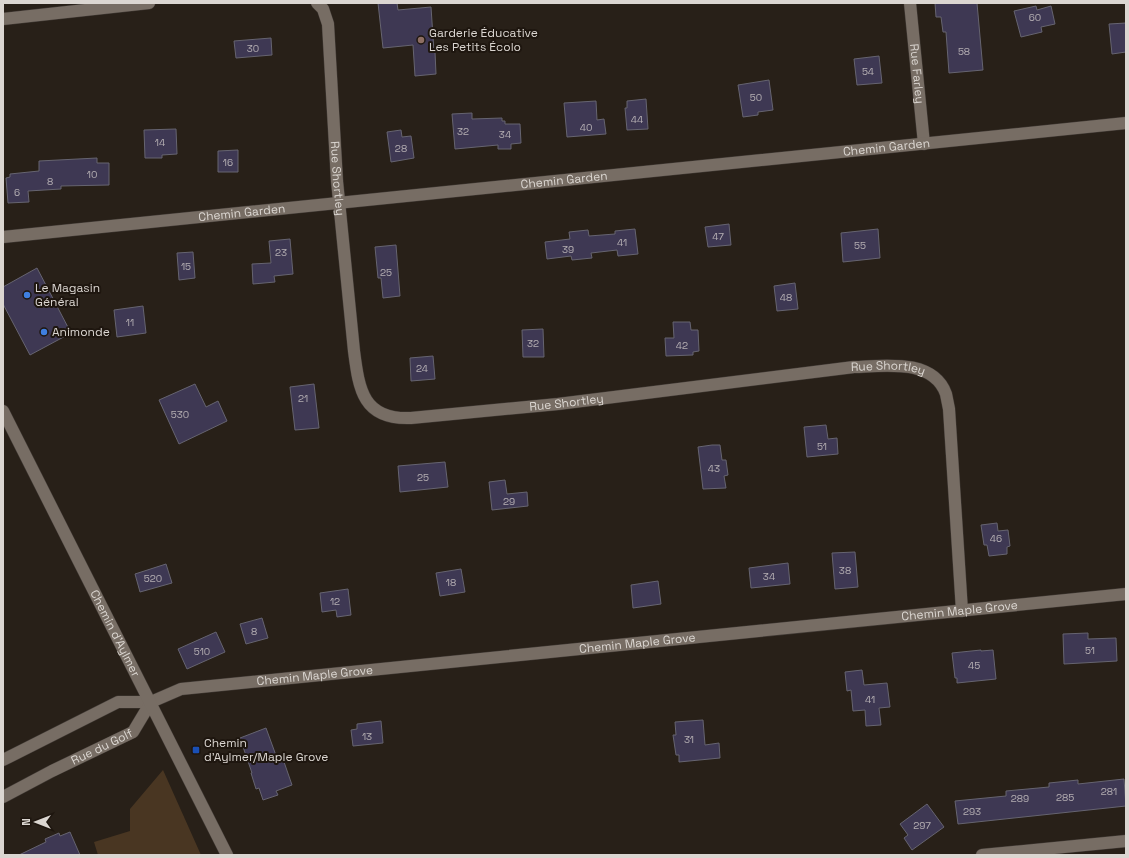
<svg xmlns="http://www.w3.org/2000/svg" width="1129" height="858" viewBox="0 0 1129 858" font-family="'Space Grotesk',sans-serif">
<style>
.green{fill:#493622}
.building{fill:#3e3853;stroke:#666470}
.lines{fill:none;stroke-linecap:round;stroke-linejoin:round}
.street-casing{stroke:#413a35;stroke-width:13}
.secondary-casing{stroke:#413a35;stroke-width:13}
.street{stroke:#776d64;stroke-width:12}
.secondary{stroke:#776d64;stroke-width:12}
.education-dot{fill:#8d6e63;stroke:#1e160f;stroke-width:1.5}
.shop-dot{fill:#3f7fe0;stroke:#1e160f;stroke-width:1.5}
.transit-dot{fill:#1a4fb4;stroke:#1e160f;stroke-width:1.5}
.labels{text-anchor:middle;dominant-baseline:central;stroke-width:4;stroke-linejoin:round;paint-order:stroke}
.number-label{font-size:10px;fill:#b4aeb2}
.poi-label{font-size:12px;fill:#dbd6d1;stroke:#1e160f;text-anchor:start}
.street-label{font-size:12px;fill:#dbd6d1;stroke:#1e160f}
</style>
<rect width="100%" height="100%" fill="#282018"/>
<!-- green -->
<path class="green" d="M163,770L201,855H98L94,842L130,831V809Z"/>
<!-- building -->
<path class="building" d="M378,3H397L398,10L431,7L434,52H435L436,74L415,76L413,45L383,48Z
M935,3H977L983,70L949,73L946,32H943L941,17H936Z
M1036,6L1037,10L1051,6L1055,24L1041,27L1042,32L1021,37L1014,11Z
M1126,23V52L1112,54L1109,24Z
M271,38L272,55L236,58L234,41Z
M879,56L882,83L857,85L854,59Z
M769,80L773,110L758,112V115L743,117L738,85Z
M646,99L648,129L627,130L625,108H627V101Z
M596,101L597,120L604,119L606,134L567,137L564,103Z
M472,113V119L502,118V121H505V124H520L521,143L511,144V149H498V145L455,149L452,114Z
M176,129L177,154L162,155V158H145L144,130Z
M401,130L402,137L411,136L414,158L391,162L387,132Z
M238,150V172H218V151Z
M97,158V163H109V185L61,186V189L28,191L29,202L8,203L6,178L10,177V174L39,171V161Z
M729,224L731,245L708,247L705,227Z
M635,229L638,254L618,256L617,250L591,253L592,258L572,260L571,256L547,259L545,242L570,239L569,232L588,230L589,236L615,234V231Z
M878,229L880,258L843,262L841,233Z
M290,239L293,274L274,276L275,282L253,284L252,264L271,263L269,241Z
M396,245L400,296L383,298L381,278H378L375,247Z
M193,252L195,278L179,280L177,253Z
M37,268L71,333L30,355L3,304V287Z
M795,283L798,309L777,311L774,286Z
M143,306L146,333L117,337L114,310Z
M673,322H690L691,330H698L699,351L693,352V355L666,356L665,338H674Z
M543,329L544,357H523L522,330Z
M433,356L435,379L411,381L410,358Z
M195,384L206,407L218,401L227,421L179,444L159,400Z
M314,384L319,428L295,430L290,387Z
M826,425L828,439L837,438L838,454L807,457L804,427Z
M712,445H720L722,460H726L728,475L724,476L726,488L703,489L698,447Z
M445,462L448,487L400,492L398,466Z
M505,480L507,494L527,492L528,506L492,510L489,482Z
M997,523L998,531L1008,530L1010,546L1007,547V554L989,556L987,545H984L981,525Z
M855,552L858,587L835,589L832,553Z
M788,563L790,584L751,588L749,568Z
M166,564L172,583L140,592L135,574Z
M461,569L465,592L440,596L436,573Z
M658,581L661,604L633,608L631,585Z
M348,589L351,615L337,617L336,610L322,612L320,593Z
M262,618L268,638L246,644L240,624Z
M216,632L225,652L187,669L178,649Z
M1088,633V639L1116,638L1117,661L1064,664L1063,634Z
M981,650V651L993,650L996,679L957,683V678H955L952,653Z
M862,670L864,685L887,683L890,707L879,708L881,725L866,726L865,710L853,711L851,690L847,691L845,672Z
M703,720L705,745L719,743L720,758L679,762V755H676L673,735H676L675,722Z
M381,721L383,743L353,746L351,730L357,729V724Z
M266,728L278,761L283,759L292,785L276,791L278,795L263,800L259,788L256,789L251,773H252L240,738Z
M1124,779L1126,806L958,824L955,801L1006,796V791L1049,787V783L1078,780V784Z
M927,804L944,827L912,850L904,838L908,835L900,824Z
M70,832L80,855H19L46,842L45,839L59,833L60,836Z"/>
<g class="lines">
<defs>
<g id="street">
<path id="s1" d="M317,3L323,9L328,24L337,181L354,351C359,390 363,420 411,418L558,404L854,367C884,366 933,358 946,394C947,399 948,404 949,409L962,611"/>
<path id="s2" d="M910,3L924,144"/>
<path d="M3,19L149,3"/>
<path id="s3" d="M3,237L1126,123"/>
<path id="s4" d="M3,760L118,702H151L181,689L1126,594"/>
<path id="s5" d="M3,797L52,771L133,732L151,702"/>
<path d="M982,855L1126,841"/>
</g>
<g id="secondary">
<path id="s6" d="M3,411L227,855"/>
</g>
</defs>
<!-- street casing -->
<use href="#street" class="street-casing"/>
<!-- secondary casing -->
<use href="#secondary" class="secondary-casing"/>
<!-- street -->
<use href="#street" class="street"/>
<!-- secondary -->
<use href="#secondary" class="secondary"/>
</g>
<!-- markers -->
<circle class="education-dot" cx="421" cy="40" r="4"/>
<g class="shop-dot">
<circle cx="27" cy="295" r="4"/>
<circle cx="44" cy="332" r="4"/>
</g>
<rect class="transit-dot" x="192" y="746" width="8" height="8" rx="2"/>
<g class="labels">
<!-- number labels -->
<g class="number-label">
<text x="1035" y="17">60</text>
<text x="253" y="48">30</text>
<text x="964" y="51">58</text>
<text x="868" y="71">54</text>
<text x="756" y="97">50</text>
<text x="637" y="119">44</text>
<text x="586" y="127">40</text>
<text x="463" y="131">32</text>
<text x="505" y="134">34</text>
<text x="160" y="142">14</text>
<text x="401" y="148">28</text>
<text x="228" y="162">16</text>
<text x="92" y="174">10</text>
<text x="50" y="181">8</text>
<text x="17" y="192">6</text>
<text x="718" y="236">47</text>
<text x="622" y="242">41</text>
<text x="860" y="245">55</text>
<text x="568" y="249">39</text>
<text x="281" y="252">23</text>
<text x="186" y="266">15</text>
<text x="386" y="272">25</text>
<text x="786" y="297">48</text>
<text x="130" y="322">11</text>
<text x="533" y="343">32</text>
<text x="682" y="345">42</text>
<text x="422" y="368">24</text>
<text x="303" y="398">21</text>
<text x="180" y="414">530</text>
<text x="822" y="446">51</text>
<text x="714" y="468">43</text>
<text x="423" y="477">25</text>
<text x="509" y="501">29</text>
<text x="996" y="538">46</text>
<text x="845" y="570">38</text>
<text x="769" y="576">34</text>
<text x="153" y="578">520</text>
<text x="451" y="582">18</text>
<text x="335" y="601">12</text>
<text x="254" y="631">8</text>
<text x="1090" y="650">51</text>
<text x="202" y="651">510</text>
<text x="974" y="665">45</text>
<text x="870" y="699">41</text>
<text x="367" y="736">13</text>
<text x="689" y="739">31</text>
<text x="1109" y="791">281</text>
<text x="1065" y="797">285</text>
<text x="1020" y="798">289</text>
<text x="972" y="811">293</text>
<text x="922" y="825">297</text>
</g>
<!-- poi labels -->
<g class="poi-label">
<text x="429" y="33">Garderie Éducative<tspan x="429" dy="14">Les Petits Écolo</tspan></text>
<text x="35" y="288">Le Magasin<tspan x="35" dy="14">Général</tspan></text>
<text x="52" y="332">Animonde</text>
<text x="204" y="743">Chemin<tspan x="204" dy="14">d'Aylmer/Maple Grove</tspan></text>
</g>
<!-- street labels -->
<g class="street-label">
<text stroke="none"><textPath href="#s2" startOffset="71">Rue Farley</textPath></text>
<text stroke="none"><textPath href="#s3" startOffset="888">Chemin Garden</textPath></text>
<text stroke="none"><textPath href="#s1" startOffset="179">Rue Shortley</textPath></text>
<text stroke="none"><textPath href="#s3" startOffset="564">Chemin Garden</textPath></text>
<text stroke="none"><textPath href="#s3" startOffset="240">Chemin Garden</textPath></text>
<text stroke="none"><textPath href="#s1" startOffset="934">Rue Shortley</textPath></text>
<text stroke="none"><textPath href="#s1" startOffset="610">Rue Shortley</textPath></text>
<text stroke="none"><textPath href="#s4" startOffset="977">Chemin Maple Grove</textPath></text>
<text stroke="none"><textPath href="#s6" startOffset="249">Chemin d'Aylmer</textPath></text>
<text stroke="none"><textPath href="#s4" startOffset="653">Chemin Maple Grove</textPath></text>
<text stroke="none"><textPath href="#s4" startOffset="329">Chemin Maple Grove</textPath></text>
<text stroke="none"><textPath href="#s5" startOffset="111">Rue du Golf</textPath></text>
</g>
</g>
<!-- border -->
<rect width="1129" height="858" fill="none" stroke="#dbd6d1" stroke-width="8"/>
<!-- north arrow -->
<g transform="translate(36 822) rotate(270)" stroke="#1e160f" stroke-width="3" paint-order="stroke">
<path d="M0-3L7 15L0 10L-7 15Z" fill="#dbd6d1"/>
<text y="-6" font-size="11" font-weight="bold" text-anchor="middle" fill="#dbd6d1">N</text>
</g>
</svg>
